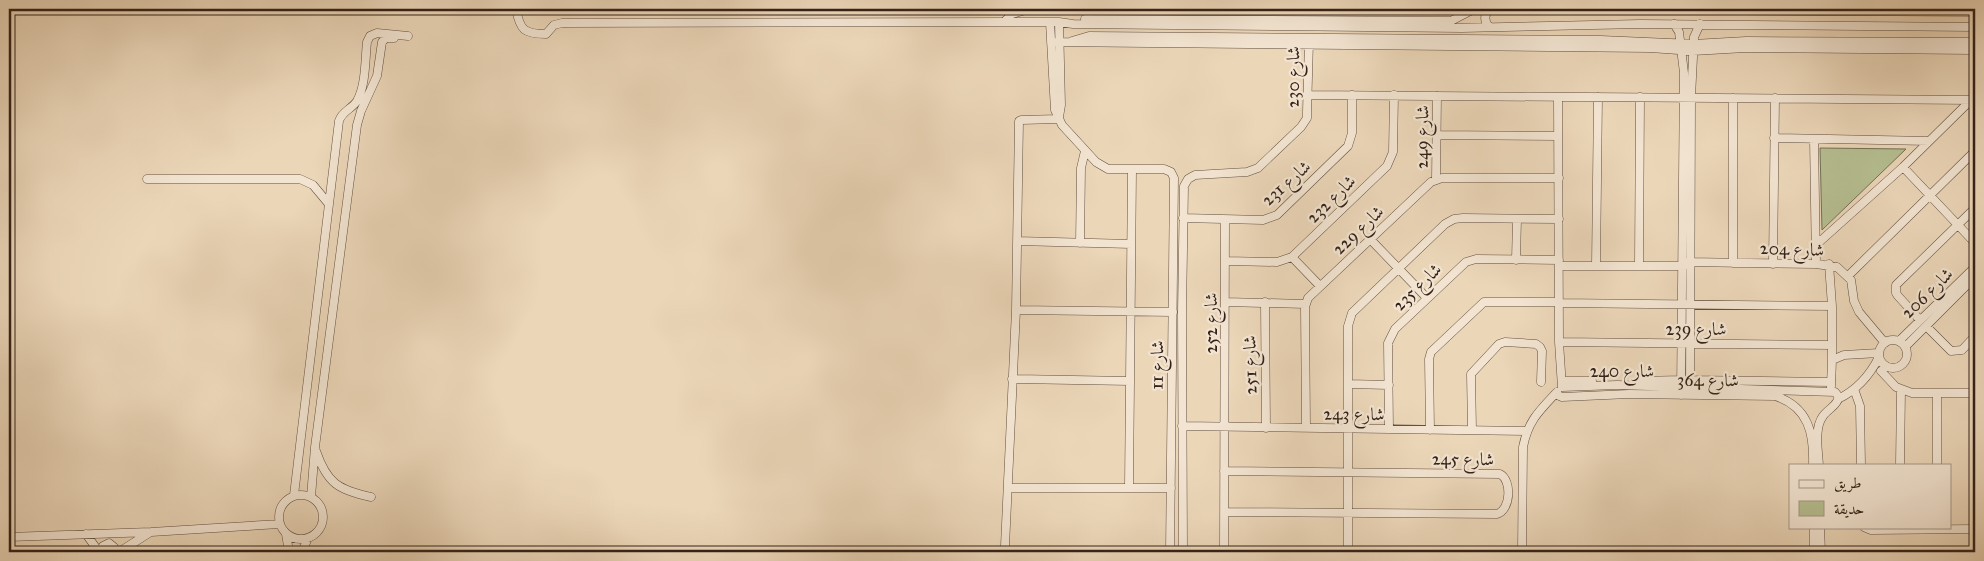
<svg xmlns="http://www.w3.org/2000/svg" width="1984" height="561" viewBox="0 0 1984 561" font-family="'IM FELL Great Primer',Amiri,serif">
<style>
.park{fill:#b5be90;stroke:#747054}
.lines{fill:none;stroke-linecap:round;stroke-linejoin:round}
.street-casing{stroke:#624f40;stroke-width:9}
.street{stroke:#f2e4d1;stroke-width:8}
.labels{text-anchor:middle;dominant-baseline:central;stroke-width:4.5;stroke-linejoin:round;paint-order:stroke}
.street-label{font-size:18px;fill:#342218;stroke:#f2e4d1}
</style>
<rect width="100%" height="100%" fill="#ebd6b8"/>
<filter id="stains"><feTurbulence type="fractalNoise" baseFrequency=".004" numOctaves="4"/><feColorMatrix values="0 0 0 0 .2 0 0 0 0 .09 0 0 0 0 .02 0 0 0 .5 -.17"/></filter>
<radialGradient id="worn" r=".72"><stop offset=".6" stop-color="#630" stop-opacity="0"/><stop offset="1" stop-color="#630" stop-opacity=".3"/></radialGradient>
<!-- park -->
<path class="park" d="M1820,148L1906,149L1822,230Z"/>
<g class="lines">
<defs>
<path id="street" d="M516,9C520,30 524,34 546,34L554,25L562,23L1059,22L1073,24L1462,28L1640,24L1975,27
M1533,9L1975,12
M1085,19L1451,21L1474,9
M1004,22L1012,14L1029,9
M1050,22L1055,110L1062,125L1096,162L1108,169H1164L1171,172L1174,178L1170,552
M1674,24L1679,32L1684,73L1681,395
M1489,27C1484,21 1484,15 1489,9
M1072,41L1089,36L1601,40L1693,44L1746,41L1975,42
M1051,42L1650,48L1693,51L1745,48L1975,50
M1308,95L1975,100
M1558,97L1559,342L1562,387
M1059,117L1061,105L1059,22
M1438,135L1558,136
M1774,138L1929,141
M1814,139L1816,264
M1903,167L1975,243
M147,179H300L313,185L328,203
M1436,180L1437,96
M1183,218L1263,220L1277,215L1348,146L1352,133V95
M1370,239L1427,298
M1017,241L1131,244
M1080,243L1081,168L1085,151
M1816,245L1903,167L1971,100
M1292,257L1320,286
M1516,260L1517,219
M1226,261L1277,262L1292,257L1387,166L1393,152L1394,95
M1688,262L1816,264L1837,267L1851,280L1854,301L1859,312L1885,343
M1733,263V98
M1773,264L1775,98
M1829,264L1832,306V360L1844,355L1879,353
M1559,266H1683
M1596,266L1598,97
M1639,266L1640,97
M1848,276L1975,151
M1226,302L1305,304
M1265,302L1266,428
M1559,303L1832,306
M1016,310L1173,312
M1920,320L1898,296L1896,293V285L1975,208
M1926,326L1951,351L1962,350L1975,336
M1879 354a14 14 0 1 1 28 0a14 14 0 1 1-28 0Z
M1899,341L1975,267
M1559,342L1832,345
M1905,347L1975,277
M1881,371L1896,387L1912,393H1975
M1012,379L1130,381
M1690,380L1831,382
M1562,381H1592
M1641,381L1681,380
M1348,384L1389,385
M1831,386L1832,360
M1562,387L1617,385L1835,392L1839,397C1837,406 1828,409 1823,416C1814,428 1818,450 1819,465
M1854,389L1860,406L1861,465
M1555,394L1562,397L1629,394L1775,396C1809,407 1814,434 1813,465
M1690,395L1691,97L1694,37L1700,24
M1838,399C1857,390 1870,375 1879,357
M1182,426L1526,431
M1306,428L1305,307L1308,298L1431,182L1442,178H1559
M1389,429L1388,343L1395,329L1466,262L1476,259L1559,260
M1430,430L1429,359L1431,352L1484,302H1559
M1472,430L1471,374L1499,344L1505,342L1536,344L1540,347L1542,351L1541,382
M316,451C327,483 338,490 371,497
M1900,465L1901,390
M1937,465V394
M1224,471L1500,474C1512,480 1511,510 1497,514L1225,512
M1008,488H1171
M1129,488L1132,170
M279 517a22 22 0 1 1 44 0a22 22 0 1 1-44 0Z
M294,495L339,121C342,111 352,109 357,101C366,85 365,60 367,42L370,36L377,33L408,36
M311,497L315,447L357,125L361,111L377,76L382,42L386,38H394
M1814,527V552
M1820,527L1821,552
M1864,527L1871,530L1975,529
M86,534L99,552
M286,534L289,552
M9,537L151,532L280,524
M100,552L103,546L109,543L114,547L115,552
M119,552L149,533
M302,552L308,538
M1007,552L1005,546L1016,310L1019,121L1021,120L1058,119
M1183,552L1182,313L1184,186L1188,179L1195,175L1247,172L1258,168L1301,127L1307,118V112L1309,41
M1224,552L1225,220
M1348,552V326L1352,313L1445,224L1454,219L1463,218L1559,219
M1522,552L1523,447C1528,421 1539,411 1557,392"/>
</defs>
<!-- street casing -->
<use href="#street" class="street-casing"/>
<!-- street -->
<use href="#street" class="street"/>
</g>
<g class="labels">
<!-- street labels -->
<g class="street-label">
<text transform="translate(1293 77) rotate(-89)">شارع 230</text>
<text transform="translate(1422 137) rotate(-89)">شارع 249</text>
<text transform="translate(1286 183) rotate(-41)">شارع 231</text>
<text transform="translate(1331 199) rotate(-44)">شارع 232</text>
<text transform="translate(1358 230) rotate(-43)">شارع 229</text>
<text transform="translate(1792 249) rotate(2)">شارع 204</text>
<text transform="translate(1417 287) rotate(-44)">شارع 235</text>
<text transform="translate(1927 293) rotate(-44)">شارع 206</text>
<text transform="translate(1211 323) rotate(-90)">شارع 252</text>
<text x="1696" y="329">شارع 239</text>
<text transform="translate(1157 365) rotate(-89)">شارع 11</text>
<text transform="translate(1250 365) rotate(-91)">شارع 251</text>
<text x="1622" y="371">شارع 240</text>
<text transform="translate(1708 380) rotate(1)">شارع 364</text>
<text transform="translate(1354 414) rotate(1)">شارع 243</text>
<text transform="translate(1463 459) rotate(1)">شارع 245</text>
</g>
</g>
<!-- margin -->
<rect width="1984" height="561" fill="none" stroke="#ebd6b8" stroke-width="30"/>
<rect x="10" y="10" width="1964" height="541" fill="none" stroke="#342218" stroke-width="2.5"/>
<rect x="15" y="15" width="1954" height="531" fill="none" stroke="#342218"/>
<!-- legend -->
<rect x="1789" y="464" width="162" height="65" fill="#f2e4d1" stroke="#a69687"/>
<rect x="1799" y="480" width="25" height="8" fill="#f2e4d1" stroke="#a69687"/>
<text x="1834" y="488" font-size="15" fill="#342218">طريق</text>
<rect x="1799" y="501" width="25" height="15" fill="#b5be90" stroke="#a69687"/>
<text x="1834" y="514" font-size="15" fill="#342218">حديقة</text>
<rect width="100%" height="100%" filter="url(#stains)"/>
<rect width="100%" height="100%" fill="url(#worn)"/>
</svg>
